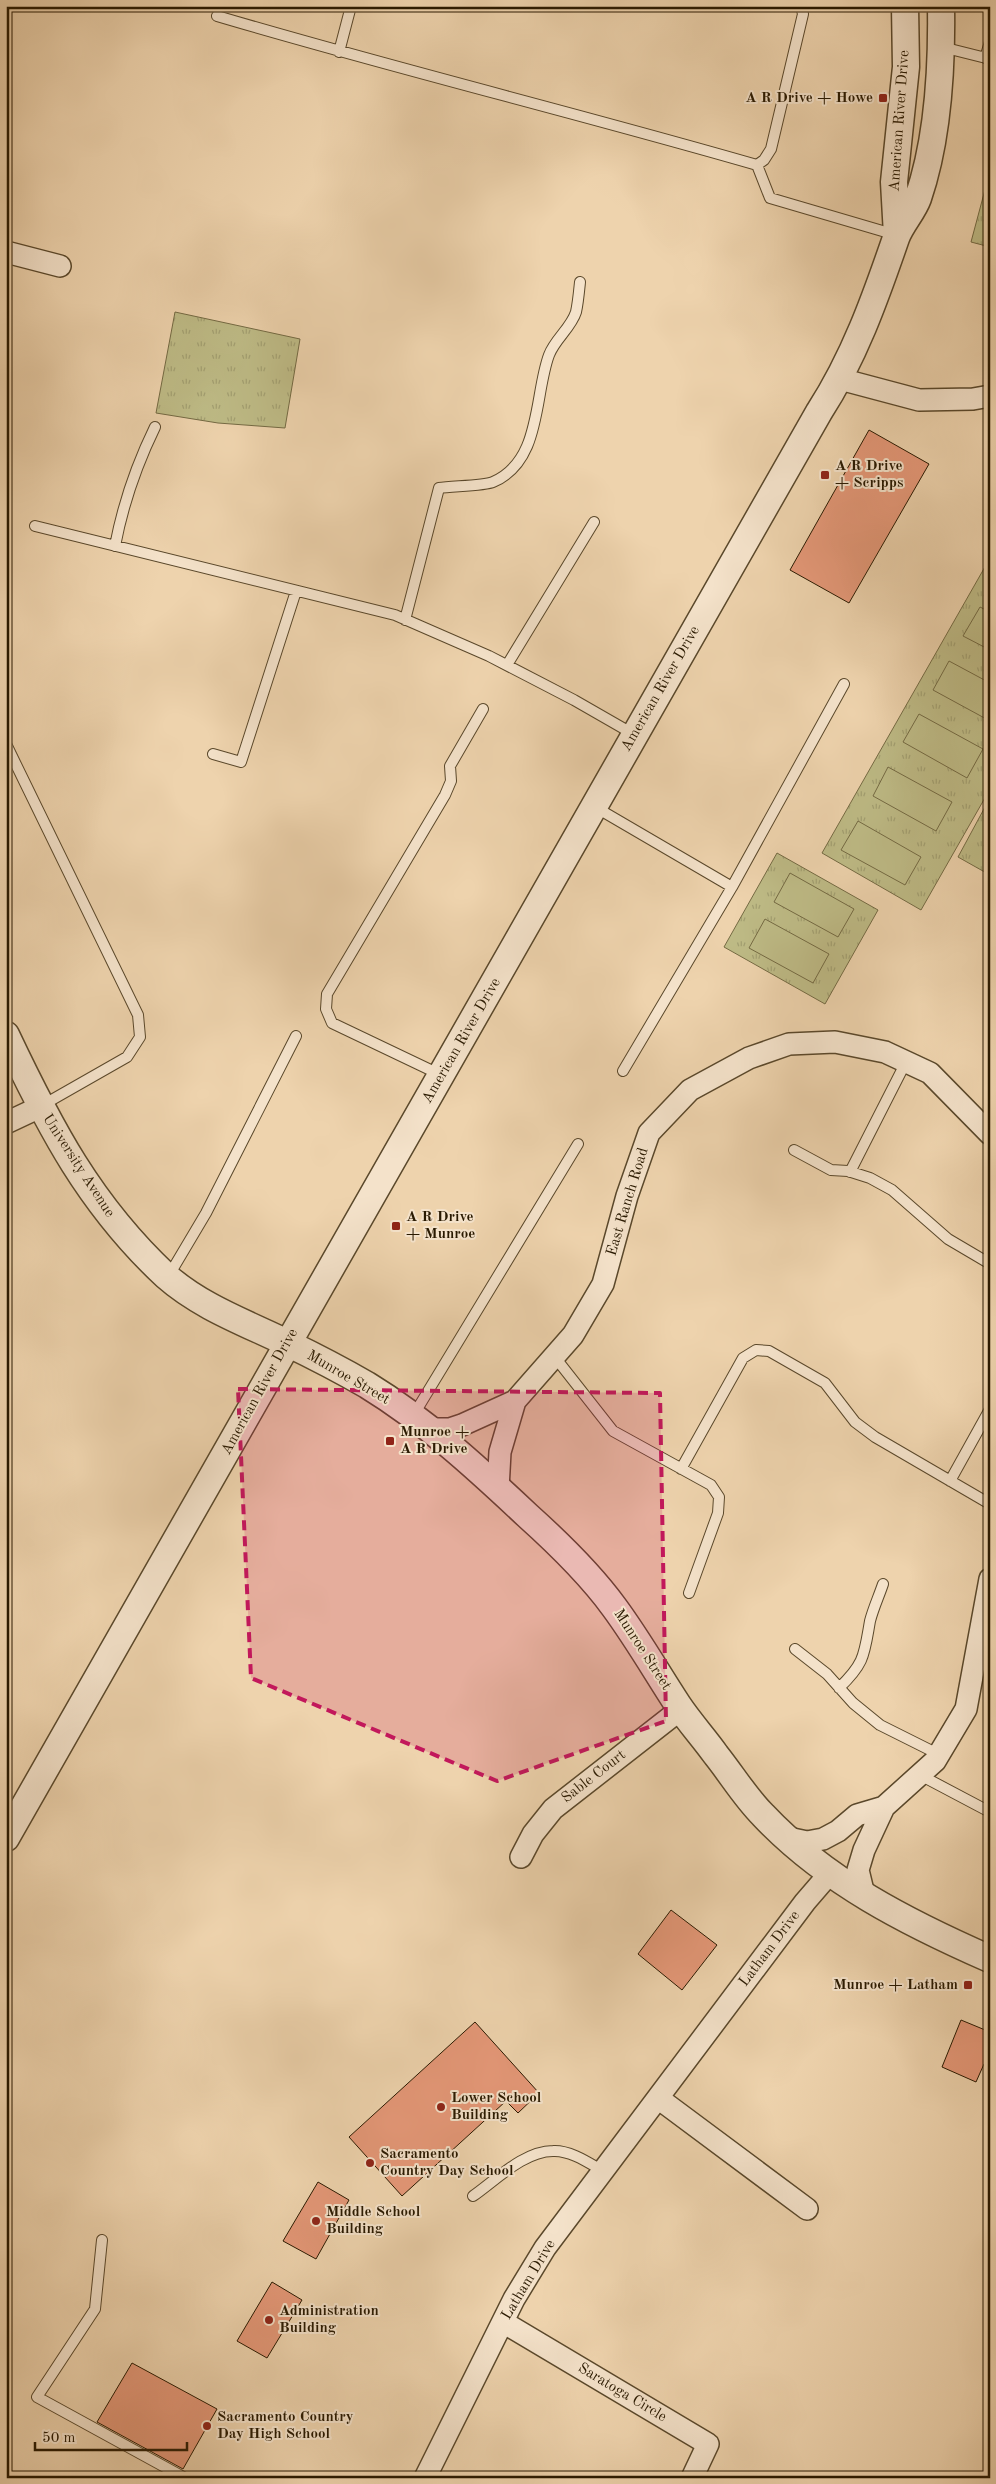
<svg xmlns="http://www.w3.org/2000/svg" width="996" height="2484" viewBox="0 0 996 2484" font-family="'Old Standard TT',serif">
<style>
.grass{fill:url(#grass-tufts);stroke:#746a43}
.pitch{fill:#bebb86;stroke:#746a43}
.building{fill:#e59878;stroke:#291900}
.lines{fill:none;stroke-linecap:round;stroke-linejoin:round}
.service-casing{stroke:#5a482b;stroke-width:12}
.minor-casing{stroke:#5a482b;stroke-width:24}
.tertiary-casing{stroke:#5a482b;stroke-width:29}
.service{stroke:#f4e2ca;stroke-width:10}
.minor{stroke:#f4e2ca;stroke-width:21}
.tertiary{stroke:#f4e2ca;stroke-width:26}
.marked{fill:#c2185b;fill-opacity:0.2;stroke:#c2185b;stroke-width:4;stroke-dasharray:10 6;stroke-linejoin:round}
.poi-dot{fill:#8f2418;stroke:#f4e2ca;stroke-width:2}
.labels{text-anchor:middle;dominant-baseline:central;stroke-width:4;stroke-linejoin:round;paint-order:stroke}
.poi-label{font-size:15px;font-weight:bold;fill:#291900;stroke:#f4e2ca;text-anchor:start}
.street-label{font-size:15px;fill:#291900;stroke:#f4e2ca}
</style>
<defs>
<pattern id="grass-tufts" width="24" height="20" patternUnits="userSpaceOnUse" patternTransform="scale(1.25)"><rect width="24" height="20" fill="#bebb86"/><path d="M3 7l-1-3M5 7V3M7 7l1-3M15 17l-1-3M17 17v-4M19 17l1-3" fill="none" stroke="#a3a072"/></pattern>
</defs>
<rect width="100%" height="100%" fill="#eed3ad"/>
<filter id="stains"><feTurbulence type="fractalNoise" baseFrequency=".004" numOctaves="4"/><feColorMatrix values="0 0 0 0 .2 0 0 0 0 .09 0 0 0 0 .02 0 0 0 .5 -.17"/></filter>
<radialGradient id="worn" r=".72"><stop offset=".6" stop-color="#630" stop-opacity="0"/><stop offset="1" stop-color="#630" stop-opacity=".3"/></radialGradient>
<!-- grass -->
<path class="grass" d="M990,171V247L971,242Z
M175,312L300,339L285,428L218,423L156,413Z
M990,558V789L921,910L822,853Z
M985,807L990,809V875L958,857Z
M777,853L878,910L825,1004L724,947Z"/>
<!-- pitch -->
<path class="pitch" d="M980,607L990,612V650L963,636Z
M949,661L990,683V721L933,690Z
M919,714L983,749L967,778L903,742Z
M888,767L952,802L936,831L873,796Z
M858,821L921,857L905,885L841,850Z
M790,873L854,909L838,937L774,902Z
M765,919L829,954L813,983L749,948Z"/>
<!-- building -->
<path class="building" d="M869,430L929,464L849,603L790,570Z
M671,1910L717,1945L682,1990L638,1954Z
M961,2020L990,2032V2067L984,2064L976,2082L942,2067Z
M475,2022L539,2093L518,2113L506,2101L402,2196L349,2137Z
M318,2182L349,2200L316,2259L283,2241Z
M272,2282L302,2300L267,2358L237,2341Z
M132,2363L217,2409L183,2469L97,2422Z"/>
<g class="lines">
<defs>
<path id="service" d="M217,16C396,69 577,113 757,165L764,160L771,149L803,14L801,6
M942,47L990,59
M339,52L351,6
M985,58L990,42
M757,165L770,198L896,235
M35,526L395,615L489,656L574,700L635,735
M115,546C123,504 136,466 155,427
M405,620L439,488C451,486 484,486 493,482C542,461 534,395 549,355C555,339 571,328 576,312C578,303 579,292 580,282
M507,665L594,522
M6,744L138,1015L140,1037L127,1057L41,1106
M213,754L241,762L296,591
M595,807L732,887L623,1071
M732,887L844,684
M441,1075L332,1023L326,1009L327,994L445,795L451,781L450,766L483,709
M794,1150L831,1170L848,1171L870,1178L892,1190L948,1239L987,1262
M850,1172L906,1062
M168,1277L206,1213L296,1036
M554,1356L613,1431L711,1485L719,1497L718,1513L689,1593
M413,1416L578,1144
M681,1469L743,1358L756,1350L769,1351L825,1383L855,1422L875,1437L990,1504
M950,1481L990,1409
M795,1649L827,1674L853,1703L880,1725L938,1754
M839,1688C865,1663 864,1655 870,1621C873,1609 879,1596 883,1584
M920,1775L990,1812
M473,2196C496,2180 524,2151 553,2151C570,2150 589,2163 603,2171
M102,2240L95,2309L37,2397L185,2478"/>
<path id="minor" d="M6,252L60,266
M840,379L919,400L973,399L990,396
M6,1123L40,1107
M428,1429H450L462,1425L515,1401
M498,1489L500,1452L515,1401L573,1335L603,1284L627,1196L649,1133L690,1090L749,1058L789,1044L835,1042L885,1052L930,1073L990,1134
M788,1838L807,1842L823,1839L838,1831L857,1815L884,1807
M521,1857L533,1834L553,1809L681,1709
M864,1895L858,1870L864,1850L884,1807L935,1761L966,1709L990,1579
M658,2098L807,2209
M503,2322L708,2444L692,2478
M425,2478L514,2299L545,2248L805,1902L830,1873"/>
<path id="tertiary" d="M897,235L894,182L906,67L905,6
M6,1035C50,1128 90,1205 166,1276C201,1307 246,1323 287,1343C314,1356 341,1370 367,1385C426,1421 478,1469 528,1516C558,1543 590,1574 614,1607C637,1638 657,1673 678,1705C690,1723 704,1738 716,1755C732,1775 745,1797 763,1815C825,1881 908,1923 990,1959
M6,1838L819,412C854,358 875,299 896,238C901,224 913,212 918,198C938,140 942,67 941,6"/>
</defs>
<!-- service casing -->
<use href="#service" class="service-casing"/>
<!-- minor casing -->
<use href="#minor" class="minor-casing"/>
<!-- tertiary casing -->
<use href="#tertiary" class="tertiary-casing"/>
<!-- service -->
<use href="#service" class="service"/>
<!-- minor -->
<use href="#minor" class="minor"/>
<!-- tertiary -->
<use href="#tertiary" class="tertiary"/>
</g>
<!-- marked area -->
<path class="marked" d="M238,1389L660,1393L666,1721L497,1781L251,1678Z"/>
<!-- markers -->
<g class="poi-dot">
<rect x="878" y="93" width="10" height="10" rx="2.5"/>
<rect x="820" y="470" width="10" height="10" rx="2.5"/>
<rect x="391" y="1221" width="10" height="10" rx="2.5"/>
<rect x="385" y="1436" width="10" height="10" rx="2.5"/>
<rect x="963" y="1980" width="10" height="10" rx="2.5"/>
<circle cx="441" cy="2107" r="5"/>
<circle cx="370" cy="2163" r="5"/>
<circle cx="316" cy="2221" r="5"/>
<circle cx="269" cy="2320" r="5"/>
<circle cx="207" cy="2426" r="5"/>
</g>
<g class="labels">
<!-- poi labels -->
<g class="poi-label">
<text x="873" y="98" text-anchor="end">A R Drive + Howe</text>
<text x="835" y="466">A R Drive<tspan x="835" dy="17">+ Scripps</tspan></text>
<text x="406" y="1217">A R Drive<tspan x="406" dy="17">+ Munroe</tspan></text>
<text x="400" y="1432">Munroe +<tspan x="400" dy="17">A R Drive</tspan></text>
<text x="958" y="1985" text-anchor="end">Munroe + Latham</text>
<text x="451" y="2098">Lower School<tspan x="451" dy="17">Building</tspan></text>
<text x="380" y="2154">Sacramento<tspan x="380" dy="17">Country Day School</tspan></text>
<text x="326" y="2212">Middle School<tspan x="326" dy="17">Building</tspan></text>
<text x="279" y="2311">Administration<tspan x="279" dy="17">Building</tspan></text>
<text x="217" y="2417">Sacramento Country<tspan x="217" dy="17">Day High School</tspan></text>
</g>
<!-- street labels -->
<g class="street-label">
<text transform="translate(900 121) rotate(-86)">American River Drive</text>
<text transform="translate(661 689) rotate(-60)">American River Drive</text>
<text transform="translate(462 1041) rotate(-60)">American River Drive</text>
<text transform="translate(78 1166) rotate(57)">University Avenue</text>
<text transform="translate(628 1202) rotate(-73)">East Ranch Road</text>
<text transform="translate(348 1378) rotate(30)">Munroe Street</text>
<text transform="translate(260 1392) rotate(-61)">American River Drive</text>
<text transform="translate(642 1650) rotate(57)">Munroe Street</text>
<text transform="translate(594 1777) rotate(-38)">Sable Court</text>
<text transform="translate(770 1949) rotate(-53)">Latham Drive</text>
<text transform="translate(529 2280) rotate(-59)">Latham Drive</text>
<text transform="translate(622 2393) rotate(31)">Saratoga Circle</text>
</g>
</g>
<!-- margin -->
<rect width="996" height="2484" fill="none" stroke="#eed3ad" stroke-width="25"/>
<rect x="8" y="8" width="981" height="2469" fill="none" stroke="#291900" stroke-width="2.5"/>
<rect x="12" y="12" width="971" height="2459" fill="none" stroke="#291900"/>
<!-- scale -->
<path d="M35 2442v8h152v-8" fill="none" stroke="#291900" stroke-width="2.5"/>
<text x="42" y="2442" font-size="15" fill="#291900" stroke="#f4e2ca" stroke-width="4" paint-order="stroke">50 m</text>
<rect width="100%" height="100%" filter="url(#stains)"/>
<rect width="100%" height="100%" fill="url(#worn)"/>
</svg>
